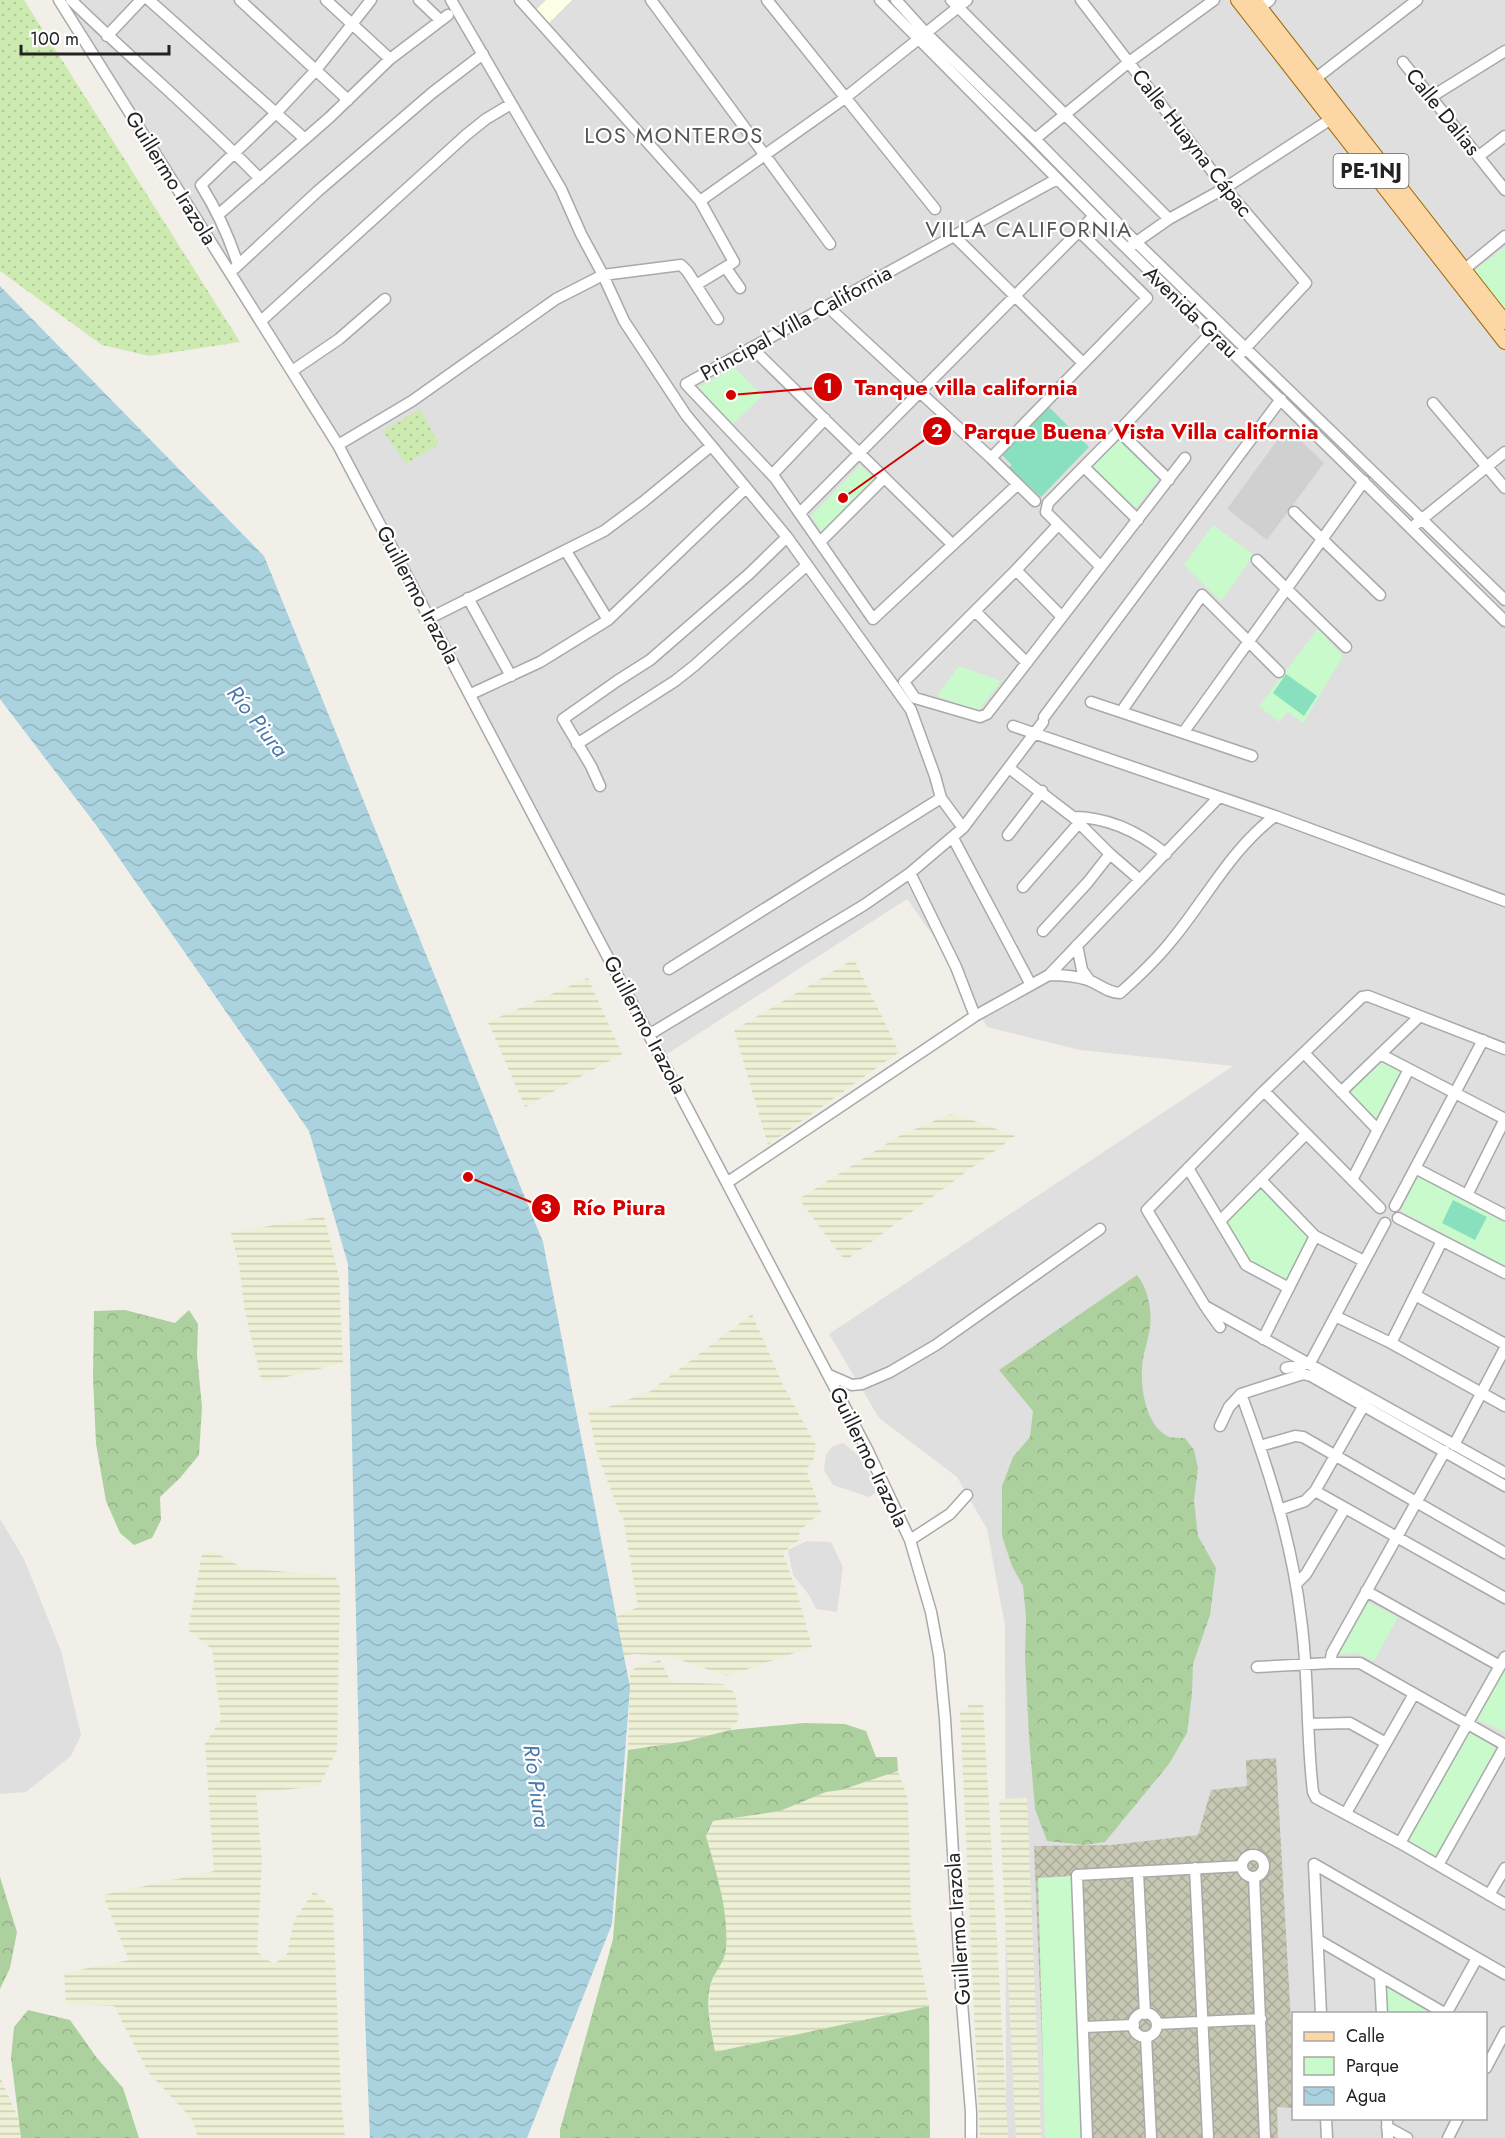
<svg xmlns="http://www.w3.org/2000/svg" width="1505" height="2138" viewBox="0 0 1505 2138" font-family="Jost,sans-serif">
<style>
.residential{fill:#e0dfdf;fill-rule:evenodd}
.education{fill:#ffffe5}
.religious{fill:#d0d0d0}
.construction{fill:url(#construction-cross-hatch)}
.farmland{fill:url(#farmland-rules)}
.grass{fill:url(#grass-dots)}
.forest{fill:url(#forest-crowns)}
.park{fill:#c8facc}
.pitch{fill:#88e0be}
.water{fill:url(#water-waves)}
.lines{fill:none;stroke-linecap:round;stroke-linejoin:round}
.minor-casing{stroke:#a9a9a9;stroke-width:13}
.major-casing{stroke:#a06b00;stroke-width:16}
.minor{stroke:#fff;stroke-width:10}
.major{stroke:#fcd6a4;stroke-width:14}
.labels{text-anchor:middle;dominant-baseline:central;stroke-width:4.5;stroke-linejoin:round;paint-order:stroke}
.shield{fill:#fff;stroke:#646464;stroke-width:1.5}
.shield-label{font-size:20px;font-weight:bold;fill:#222}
.street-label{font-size:21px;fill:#222;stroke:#fff}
.neighbourhood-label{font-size:22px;letter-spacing:1.5px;fill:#555;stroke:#fff}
.water-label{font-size:22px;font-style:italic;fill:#4a7aab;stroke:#fff}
.leader{fill:none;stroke:#d40000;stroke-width:2}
.callout-dot{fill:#d40000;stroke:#fff;stroke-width:2}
.mark-label{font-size:18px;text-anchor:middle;font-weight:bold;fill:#fff}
.callout-label{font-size:22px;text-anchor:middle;font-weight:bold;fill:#d40000;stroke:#fff;stroke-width:4.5;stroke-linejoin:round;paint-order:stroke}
</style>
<defs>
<pattern id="construction-cross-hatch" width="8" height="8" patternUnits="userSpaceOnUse" patternTransform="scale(1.5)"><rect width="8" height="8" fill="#c7c7b4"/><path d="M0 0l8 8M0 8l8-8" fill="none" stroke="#abab9a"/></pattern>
<pattern id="farmland-rules" width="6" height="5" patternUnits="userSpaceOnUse" patternTransform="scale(1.5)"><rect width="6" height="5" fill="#eef0d5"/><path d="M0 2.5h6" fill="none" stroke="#ccceb7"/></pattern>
<pattern id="grass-dots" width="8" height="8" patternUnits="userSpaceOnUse" patternTransform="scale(1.5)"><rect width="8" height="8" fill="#cdebb0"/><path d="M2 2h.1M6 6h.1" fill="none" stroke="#b0c997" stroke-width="1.8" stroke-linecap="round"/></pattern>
<pattern id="forest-crowns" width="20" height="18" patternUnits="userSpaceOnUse" patternTransform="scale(1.5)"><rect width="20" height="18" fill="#add19e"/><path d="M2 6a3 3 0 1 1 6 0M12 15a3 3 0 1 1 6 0" fill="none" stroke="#95b388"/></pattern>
<pattern id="water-waves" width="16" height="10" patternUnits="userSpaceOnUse" patternTransform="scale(1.5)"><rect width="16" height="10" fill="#aad3df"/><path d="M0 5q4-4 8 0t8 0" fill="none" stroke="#92b5bf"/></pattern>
</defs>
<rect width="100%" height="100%" fill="#f2efe9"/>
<!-- residential -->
<path class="residential" d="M64,0H1505V2138H1006L1005,1626L987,1529L957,1477L879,1418L829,1334L1233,1066L1080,1050L987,1027L937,941L907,899L664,1056L407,566ZM1294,2014H1486V2118H1294Z
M843,1443L862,1458L877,1492L869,1497L833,1485L824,1470L826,1454L832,1447Z
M0,1519L24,1559L61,1651L81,1735L71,1756L26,1792L0,1794Z
M807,1541L831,1542L843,1567L837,1612L816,1609L809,1595L793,1575L788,1550Z"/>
<!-- education -->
<path class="education" d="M546,0H572L547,25L534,12Z"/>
<!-- religious -->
<path class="religious" d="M1287,427L1324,463L1267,540L1227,509Z"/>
<!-- construction -->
<path class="construction" d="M1276,1758L1294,2074L1293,2108L1277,2107L1278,2138H1046L1034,1846L1111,1845L1198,1835L1211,1790L1247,1786L1246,1760Z"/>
<!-- farmland -->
<path class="farmland" d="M854,959L899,1052L768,1145L734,1030Z
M588,978L622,1054L525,1107L488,1022Z
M950,1114L964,1117L1015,1136L845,1261L799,1199L899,1136Z
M324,1216L339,1277L343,1363L262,1383L245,1312L239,1264L231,1233Z
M752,1314L784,1387L816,1445L813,1462L806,1469L821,1512L799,1531L800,1539L783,1553L797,1592L812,1647L727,1676L669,1656L634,1654L611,1659L604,1622L638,1607L623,1517H621L597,1453L588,1411L608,1407L649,1392Z
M213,1551L243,1568L335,1576L340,1588L337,1750L319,1786L256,1793L262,1861L257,1952L274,1964L287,1954L294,1920L314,1891L333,1909L341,2097L345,2138H198L192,2119L148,2072L114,2006L66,2004L64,1973L129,1960L103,1895L214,1871L205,1743L221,1720L212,1649L188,1630L202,1554Z
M660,1660L671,1682L723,1684L735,1693L739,1719L730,1730L687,1741L628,1750L630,1672L638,1666Z
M983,1703L1001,2009L1008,2138H980L960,1711H966L969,1704Z
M898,1771L908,1799L911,1915L929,2006L715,2052L709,2012L710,1987L716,1972L720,1887L706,1835L714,1821L780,1811L826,1792L841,1790Z
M1027,1798L1041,2135V2138H1016L999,1799Z
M0,2077L19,2120L21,2138H0Z"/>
<!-- grass -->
<path class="grass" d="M0,0H24L240,342L149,356L102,345L0,271Z
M420,409L439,444L406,464L383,431Z"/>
<!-- forest -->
<path class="forest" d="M1137,1275C1149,1290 1153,1314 1149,1333C1147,1345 1142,1357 1142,1369C1141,1391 1146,1424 1167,1436C1171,1438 1180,1438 1185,1438L1194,1450L1198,1468L1194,1501L1198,1536L1216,1568L1210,1615L1193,1664L1192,1694L1187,1733L1169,1764L1105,1842L1085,1845L1047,1841L1035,1809L1029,1737L1025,1659L1026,1616L1023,1586L1012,1566L1002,1536V1486L1013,1457L1030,1437L1033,1411L999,1370Z
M125,1310L175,1323L189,1310L198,1324L197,1355L202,1407L199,1455L180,1478L160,1497L161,1520L152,1538L134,1545L120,1533L106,1501L96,1444L93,1377L94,1311Z
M804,1723L845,1724L866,1731L876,1757H897L898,1771L841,1790L826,1792L780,1811L713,1821L706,1836C716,1872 729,1911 726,1949C725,1963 712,1974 710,1987C705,2008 712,2032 715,2052L929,2006L930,2138H560V2130L613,1939L628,1750L687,1741L730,1730Z
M0,1877L17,1932L10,1968L0,1989Z
M28,2010L70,2020L97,2058L123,2088L139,2138H21L11,2058L14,2027Z"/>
<!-- park -->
<path class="park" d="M1505,247V315L1472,272Z
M735,368L762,396L732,425L697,388Z
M1119,441L1159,479L1136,508L1092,466Z
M860,465L876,480L822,532L811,516Z
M1213,525L1254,555L1221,601L1184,565Z
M1318,629L1343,656L1303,723L1288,712L1279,722L1259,706Z
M959,666L1001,681L978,711L937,696Z
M1381,1057L1404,1069L1377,1122L1347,1092Z
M1418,1175L1505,1220V1266L1401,1211Z
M1261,1185L1311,1234L1288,1282L1248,1259L1225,1222Z
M1365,1601L1398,1617L1374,1661L1357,1653L1338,1654L1337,1650Z
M1505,1666V1732L1475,1719Z
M1469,1730L1497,1749L1438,1857L1407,1840Z
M1072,1876L1082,2138H1045L1038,1878Z
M1385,1982L1437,2013H1386Z"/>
<!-- pitch -->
<path class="pitch" d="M1048,406L1089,447L1041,497L1009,467L1012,465L1002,455Z
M1286,674L1317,696L1304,716L1273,693Z
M1453,1200L1487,1217L1475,1240L1442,1223Z"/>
<!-- water -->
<path class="water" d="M0,286L264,556L543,1242L630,1687L612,1924L527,2138H370L365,2018L348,1264L309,1131L96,825L0,699Z"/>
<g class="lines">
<defs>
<path id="minor" d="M59,0L338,445L867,1449L910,1540L931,1612L939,1655L945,1719L962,2003L971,2112V2138
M71,0C133,61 200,116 260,179
M149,0L305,139
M240,0L348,100
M326,0L390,59
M419,0L440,20
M451,0L561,189L581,234L603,275L624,321L686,415L787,537L911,710L935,776L941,798
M520,0L700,201L734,262L696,285
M651,0L830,244
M767,0L935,209
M880,0L1113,235L1505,621
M896,0L925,32L1035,139L1136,242L1505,600
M951,0L1169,219
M1081,0L1225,188L1306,283L1240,354
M1260,8L1270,0
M107,36L141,0
M1403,62L1505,190
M1311,82L1417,0
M1431,97L1505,51
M1035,139L1129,62L1214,0
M1479,156L1505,136
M700,201L845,98L967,0
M218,215L330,117L390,59L448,15
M954,236L1083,363
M1132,245L1169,219L1225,188L1331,119
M238,265C229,236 217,211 201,185L276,113L316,70L371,0
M235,268L318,191L432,93L483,54
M726,268L740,288
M1460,273L1505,236
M827,306L991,458
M261,321L466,135L486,119L511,104
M752,348L953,545
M292,371L339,339L385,299
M1433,403L1505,488
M1119,431L1169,480
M338,445L412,401L556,299L603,275L681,265L687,271L718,319
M1084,467L1138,520
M772,475L825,419
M1017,485L873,619L775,478L686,384L1057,179
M1035,501L991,458L1147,298L1080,232
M1294,512L1380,595
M800,513L1094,216
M1416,524L1505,452
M1058,525L1016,570L904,682L915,698L980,717L987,714L1185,458
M820,542L884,478
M566,551L608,620
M1257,560L1346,647
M1101,567L1046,512L1048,503L1119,431L1212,332
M1016,570L1062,617
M468,598L511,676
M975,611L1027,663
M430,618L604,531L643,502L711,446
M471,694L540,662L608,620L746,488
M1091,702L1121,712
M1044,717L1281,399
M1013,726L1275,816L1505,901
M1183,733L1364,481
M577,744L675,681L694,666L806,566
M1252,756L1121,712L1202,595L1279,672
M1009,768L1073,817L1110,854L1140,880
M600,786L591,766L563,719L617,681L650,660L749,574L787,537
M1073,817C1109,817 1139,832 1166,854
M963,828L1043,722
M1008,835L1042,791
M953,838L1031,985
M910,873L956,967L975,1016
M1023,887L1079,823
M1043,931L1088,882L1110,854
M1077,945L1082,970L1090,981
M1049,975C1063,975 1076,976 1088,980C1099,984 1108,993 1120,993C1138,977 1157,959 1172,940C1206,899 1231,849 1275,816
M650,1034L864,905L910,873L963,828L941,798L669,969
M1505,1049L1368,996L1362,997L1264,1091L1147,1210L1205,1306L1505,1473
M1304,1053L1377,1129
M1380,1054L1505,1119
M1264,1091L1380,1208
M1341,1092L1420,1016
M1188,1168L1246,1265L1289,1288
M1415,1168L1505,1215
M1261,1180L1315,1236L1364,1261
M1352,1180L1409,1069
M728,1182L975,1016L1049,975L1219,797
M1467,1195L1505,1119
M1395,1206L1483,1040
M1398,1218L1505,1273
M1220,1221L1306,1134
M1415,1295L1505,1344
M1207,1309L1220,1327
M1335,1316L1391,1343L1505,1406
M1263,1339L1315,1236
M1391,1343L1442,1241
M1286,1368L1310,1363L1385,1223
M829,1375L852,1385L862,1384L890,1372L936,1345L1100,1229
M1241,1394C1268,1467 1292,1541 1301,1619C1309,1676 1306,1734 1313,1792L1316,1798L1400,1843L1505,1904
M1220,1426L1229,1407L1241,1394L1303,1374L1311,1376L1505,1486
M1454,1445L1505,1348
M1260,1446L1295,1436L1303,1437L1505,1553
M1315,1491L1364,1405
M1279,1510L1305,1501L1315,1491L1505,1598
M910,1540L950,1514L967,1495
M1296,1584L1306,1574L1345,1508
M1366,1591L1500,1666
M1330,1663L1332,1653L1445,1451
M1257,1667L1330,1663H1360L1505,1745
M1309,1724L1350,1723L1386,1743
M1346,1813L1414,1694
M1400,1843L1505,1657
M1242 1866a11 11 0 1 1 22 0a11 11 0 1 1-22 0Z
M1314,1864L1505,1974
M1314,1864L1321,2014
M1438,1865L1505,1746
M1195,1868L1208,2138
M1138,1872L1145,2014
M1254,1877L1265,2138
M1489,1895L1505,1868
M1318,1940L1446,2014
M1380,1976L1382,2014
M1133 2025a12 12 0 1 1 24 0a12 12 0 1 1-24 0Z
M1446,2014L1477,1958
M1157,2024L1261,2019
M1084,2027L1134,2025
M1146,2037L1151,2138
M1486,2068L1505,2032
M1326,2118L1327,2138
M1387,2118L1388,2138
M1387,2127L1407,2138
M1087,2138L1077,1875L1242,1866
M1448,2138L1458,2118"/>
<path id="major" d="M1238,0L1505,342
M1254,0L1505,322"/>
</defs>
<!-- minor casing -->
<use href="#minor" class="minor-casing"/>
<!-- major casing -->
<use href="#major" class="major-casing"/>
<!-- minor -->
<use href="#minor" class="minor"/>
<!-- major -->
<use href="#major" class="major"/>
</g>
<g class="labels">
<!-- shield labels -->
<rect class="shield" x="1333.5" y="154" width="75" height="34" rx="4.5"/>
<g class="shield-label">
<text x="1371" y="171">PE-1NJ</text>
</g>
<!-- street labels -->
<g class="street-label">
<text transform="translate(1443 112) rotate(51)">Calle Dalias</text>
<text transform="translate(1192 143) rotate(52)">Calle Huayna Cápac</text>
<text transform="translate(171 178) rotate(58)">Guillermo Irazola</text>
<text transform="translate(1191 312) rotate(44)">Avenida Grau</text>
<text transform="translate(796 323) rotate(-29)">Principal Villa California</text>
<text transform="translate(418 595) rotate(62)">Guillermo Irazola</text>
<text transform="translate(645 1025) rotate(62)">Guillermo Irazola</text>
<text transform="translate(869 1457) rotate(64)">Guillermo Irazola</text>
<text transform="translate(958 1929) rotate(-94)">Guillermo Irazola</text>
</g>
<!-- neighbourhood labels -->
<g class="neighbourhood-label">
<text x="674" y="135">LOS MONTEROS</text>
<text x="1029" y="229">VILLA CALIFORNIA</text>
</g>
<!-- water labels -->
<g class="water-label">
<text transform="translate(258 721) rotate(52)">Río Piura</text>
<text transform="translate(537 1786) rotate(82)">Río Piura</text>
</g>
</g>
<!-- callouts -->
<path class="leader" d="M731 395L828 387M843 498L937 431M468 1177L546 1208"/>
<g class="callout-dot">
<circle cx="731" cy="395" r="6"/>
<circle cx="843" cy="498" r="6"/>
<circle cx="468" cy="1177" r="6"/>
<circle cx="828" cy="387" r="15"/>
<circle cx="937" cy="431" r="15"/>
<circle cx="546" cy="1208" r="15"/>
</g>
<g class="mark-label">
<text x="828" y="393">1</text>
<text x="937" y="437">2</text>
<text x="546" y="1214">3</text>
</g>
<g class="callout-label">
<text x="966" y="395">Tanque villa california</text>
<text x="1141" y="439">Parque Buena Vista Villa california</text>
<text x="619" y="1215">Río Piura</text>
</g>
<!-- legend -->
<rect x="1292" y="2012" width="195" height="108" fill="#ffffff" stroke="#a7a7a7" stroke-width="1.5"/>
<rect x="1304" y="2032" width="30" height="9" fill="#fcd6a4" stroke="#a7a7a7" stroke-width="1.5"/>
<text x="1346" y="2042" font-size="18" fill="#222222">Calle</text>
<rect x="1304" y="2057" width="30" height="18" fill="#c8facc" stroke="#a7a7a7" stroke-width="1.5"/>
<text x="1346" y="2072" font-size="18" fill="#222222">Parque</text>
<rect x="1304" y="2087" width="30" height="18" fill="url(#water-waves)" stroke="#a7a7a7" stroke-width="1.5"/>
<text x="1346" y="2102" font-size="18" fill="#222222">Agua</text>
<!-- scale -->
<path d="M21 45v9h148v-9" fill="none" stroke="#222222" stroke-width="3"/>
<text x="30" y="45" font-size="18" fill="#222222" stroke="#ffffff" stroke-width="4.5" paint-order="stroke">100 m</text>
</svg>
